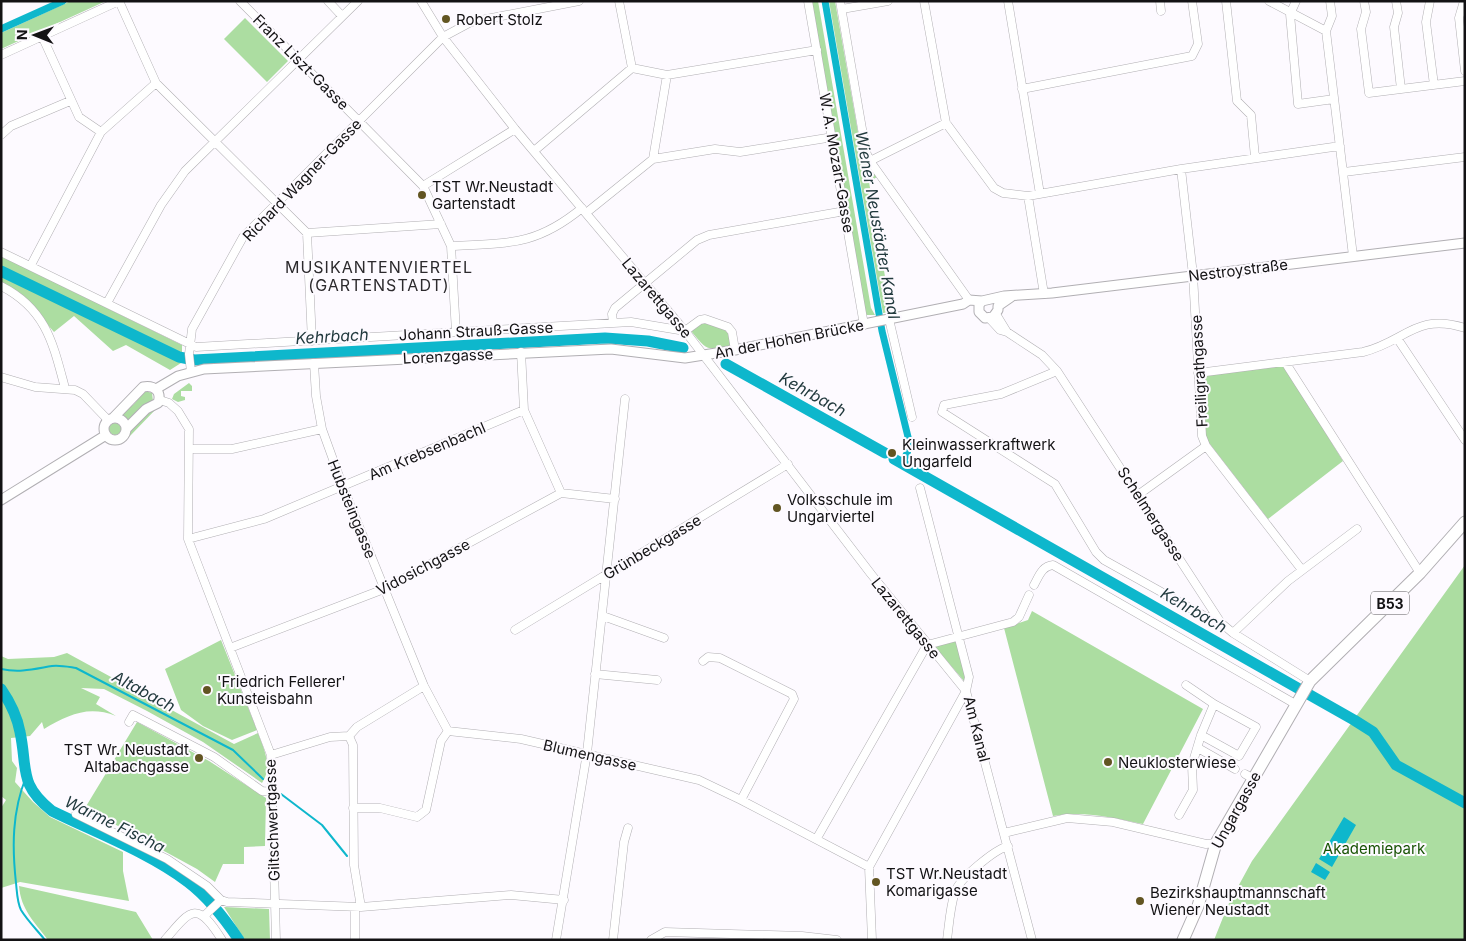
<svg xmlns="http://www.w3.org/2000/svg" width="1466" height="941" viewBox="0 0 1466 941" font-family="Inter,sans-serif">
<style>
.green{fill:#acdda1}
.water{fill:#0eb7cc}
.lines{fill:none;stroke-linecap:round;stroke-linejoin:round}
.stream{stroke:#0eb7cc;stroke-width:2}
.canal{stroke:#0eb7cc;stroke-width:7}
.river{stroke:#0eb7cc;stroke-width:11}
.minor-casing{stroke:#b1afb3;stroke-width:9}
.tertiary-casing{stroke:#b1afb3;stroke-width:11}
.primary-casing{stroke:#b1afb3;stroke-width:13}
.minor{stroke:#fff;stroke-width:8}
.tertiary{stroke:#fff;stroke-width:9}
.primary{stroke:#fff;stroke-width:11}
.poi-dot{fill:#625522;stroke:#fdfaff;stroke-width:2}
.labels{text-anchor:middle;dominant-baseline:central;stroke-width:4;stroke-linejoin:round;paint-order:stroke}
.shield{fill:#fdfaff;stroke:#59585a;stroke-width:1}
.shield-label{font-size:14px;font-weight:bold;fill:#131214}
.poi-label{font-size:15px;fill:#131214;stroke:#fdfaff;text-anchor:start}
.street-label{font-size:15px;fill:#131214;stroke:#fdfaff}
.park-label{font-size:15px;fill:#185304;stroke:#fdfaff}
.water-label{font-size:16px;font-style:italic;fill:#223a3e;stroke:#fdfaff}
.neighbourhood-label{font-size:16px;letter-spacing:1px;fill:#2c2a2d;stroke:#fdfaff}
</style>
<rect width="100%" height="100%" fill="#fdfaff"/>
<!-- green -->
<path class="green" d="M71,1H106L1,49V33Z
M812,1H818L871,308L875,315H866Z
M829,1H835L862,155L877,177L869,182L891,312L883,313Z
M245,18L288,61L267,82L224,39Z
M1,256L182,345V355L1,266Z
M1,275L181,363L170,370L126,345L113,351L74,316L54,332L31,306L1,284Z
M703,322C717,326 734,329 731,346C706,351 707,350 691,331Z
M1284,366L1343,461L1268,519L1206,439L1202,376Z
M189,383L192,386V391H181V396L185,397V400L178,402L172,399L174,394Z
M145,391L152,393L153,401L140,409L127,423L118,416L134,404Z
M157,408L129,437C131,424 144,411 157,408Z
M109 429a6 6 0 1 1 12 0a6 6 0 1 1-12 0Z
M1465,565V940H1214L1228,905L1252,861Z
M1032,611L1203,709L1143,824C1116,818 1082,810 1053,816L1004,628L1028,620Z
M221,640L257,730L232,740L203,726L181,710L165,669Z
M955,640L964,664L965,679L964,681L935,647Z
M67,653L234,744L258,733C264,749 273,767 262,783L203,742L147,711L104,689L81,688L100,697L96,704L116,716C88,705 68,715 44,729L42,722L30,736L11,738L12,761L17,768L15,782L33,802L50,817L123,852V871L129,901L20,882L1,888V808L6,800L1,796V656L8,659L54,657Z
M137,722L209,761L266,798L265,846L244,847V864H223L215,882L197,869L85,808Z
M19,886L136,912L153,940H48C34,921 21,910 19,886Z
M224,907L269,909L270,940H245Z"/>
<!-- water -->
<path class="water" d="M1344,817L1356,825L1332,867L1319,859Z
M1316,863L1330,872L1325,880L1311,872Z"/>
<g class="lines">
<!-- stream -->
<path class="stream" d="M1,669C20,673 34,669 52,666C60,665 69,667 76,668L233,750L263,779
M26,777C12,812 12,847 16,883C17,892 17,902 21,910C27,920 37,930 45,940
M281,794L322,825L347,856"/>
<!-- canal -->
<path class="canal" d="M825,1L882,331L910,445L907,453
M1,29L63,1
M903,463L906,455"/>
<!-- river -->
<path class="river" d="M1,271L179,357L194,360L605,338L648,341L683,348
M726,364L885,453
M894,459L1354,720L1373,732L1396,765L1465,803
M1,689C10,702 17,716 20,732C28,769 18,784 52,811C97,833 148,852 188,882C209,898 225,919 239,940"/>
<defs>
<path id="minor" d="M240,1L423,186L451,246L456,332
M328,1L342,16
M421,1L443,37L515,129L685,331L871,574L966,691
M619,1L632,68
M808,1L864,325
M840,1L866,152L870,161L969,300
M924,1L946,123L994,188L1003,193L1028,196L1181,169L1340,146
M1008,1L1040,194
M1160,1L1161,11
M1226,1L1237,101L1251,115L1255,157
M1269,1L1326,31
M1296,1L1290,14L1298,104L1334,99
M1330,1L1332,16L1326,31L1353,256
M1364,1L1366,12L1361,29L1369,93L1465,81
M1396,1L1398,13L1394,27L1401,89
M1430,1L1426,22L1434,85
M1464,1L1459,18L1465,71
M842,9L888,1
M42,36L79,117L101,132
M1,55L119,1L156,83L307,233L312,341
M1022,89L1192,56L1198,44L1192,1
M1,135L11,126L70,101
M534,151L632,68L667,75L817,50
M653,159L715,149L740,152L833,137
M870,161L946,123
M1181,169L1193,275L1202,436L1206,446L1302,570
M1344,172L1465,157
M423,186L515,129
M1028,196L1044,294
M586,213L653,159L667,75
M307,233L441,224
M451,246C508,243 536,246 582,208
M1,252L196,347L631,322L685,331L700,320L705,319L728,327L732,332L735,350
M31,265L101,132L156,83
M1,286C46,309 53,343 65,388
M107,303L161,205L185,171L358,1
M996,314L1007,332
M989,318L1000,330L1007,332L1042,355L1057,371L1221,623L1233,633L1310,681
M889,319L912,417
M613,323L612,314L615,308L697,240L709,235L845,211
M1397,338L1465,440
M521,352L524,410L561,493
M1285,362L1420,573
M314,363L316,396L322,429L343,487L424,686L448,731
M1057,371L1001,394L944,405L942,412L1055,484L1096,552L1104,560L1206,617L1216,616
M191,372L189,354L192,329L243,237L443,37L471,22L579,1
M1198,373L1363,352C1405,342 1416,312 1465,328
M1,377L35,387L75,390L83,394L108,420
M160,400L169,403L178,411L189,429L188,539L271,755L276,940
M190,449H232L322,429
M920,488L969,677L966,691L1032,940
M1138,495L1206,446
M188,539L264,519L524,410
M1034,585C1039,576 1042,566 1053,565L1297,705
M603,616L664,638
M515,630L788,464
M1233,633L1288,581L1357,529
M230,648L384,589L561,493L615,499
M703,661L708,657L720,658L792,694L794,699L741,800
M595,674L657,680
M1186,685L1214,704L1256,727L1239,756L1201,735
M129,722L133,715L214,757L262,791L273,792
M349,736L353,745L354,865L361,907
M1198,748L1235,769
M271,755L330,737L349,736L357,727L424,686
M1245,774L1252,778
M353,808H380L417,817L426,810L441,741L448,731L521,739L699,780L741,800L869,867
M76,814L167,859L207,886L221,900L227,902L361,907L511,895L564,900
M1179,815L1193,790L1192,765L1201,735L1214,704
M1004,833L1067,818L1113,822L1206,844L1216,843
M817,838L927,645L1013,622L1019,617L1029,595
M355,907V940
M204,916L221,900
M165,940C191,909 197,900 222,940
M556,940L587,753L625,399
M613,940L624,842L628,828
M651,940L665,932L802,936L837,940
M872,940L869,867L966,691
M947,940C949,925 950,907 955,892C959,879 994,850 1008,846"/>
<path id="tertiary" d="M1011,297L998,306V310L993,317L985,318L979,312V305L982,301L1004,296L1052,293L1465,243
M156,389L178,376L204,369L611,349L685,358L735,350L963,304L969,300L982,301
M113,418L143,387C154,385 162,391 158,403L146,409L126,429
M104 429a11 11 0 1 1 22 0a11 11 0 1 1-22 0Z
M1,500L106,435"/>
<path id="primary" d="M1183,940L1198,906L1216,843L1310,681L1420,573L1465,522"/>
</defs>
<!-- minor casing -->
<use href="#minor" class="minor-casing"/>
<!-- tertiary casing -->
<use href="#tertiary" class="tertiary-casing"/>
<!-- primary casing -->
<use href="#primary" class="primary-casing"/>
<!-- minor -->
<use href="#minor" class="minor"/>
<!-- tertiary -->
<use href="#tertiary" class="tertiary"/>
<!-- primary -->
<use href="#primary" class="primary"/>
</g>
<!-- markers -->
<g class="poi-dot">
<circle cx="446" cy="19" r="5"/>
<circle cx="422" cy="195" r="5"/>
<circle cx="892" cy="453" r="5"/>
<circle cx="777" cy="508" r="5"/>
<circle cx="207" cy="690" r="5"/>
<circle cx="199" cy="758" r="5"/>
<circle cx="1108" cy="762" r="5"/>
<circle cx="876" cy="882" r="5"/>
<circle cx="1140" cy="901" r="5"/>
</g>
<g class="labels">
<!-- shield labels -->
<rect class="shield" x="1371" y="591.5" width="38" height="23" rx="4"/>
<g class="shield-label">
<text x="1390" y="603">B53</text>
</g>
<!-- poi labels -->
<g class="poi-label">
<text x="456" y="19">Robert Stolz</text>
<text x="432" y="186">TST Wr.Neustadt<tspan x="432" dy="17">Gartenstadt</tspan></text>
<text x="902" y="444">Kleinwasserkraftwerk<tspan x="902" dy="17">Ungarfeld</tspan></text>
<text x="787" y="499">Volksschule im<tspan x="787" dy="17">Ungarviertel</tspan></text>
<text x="217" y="681">'Friedrich Fellerer'<tspan x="217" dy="17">Kunsteisbahn</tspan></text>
<text x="189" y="749" text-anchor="end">TST Wr. Neustadt<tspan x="189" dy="17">Altabachgasse</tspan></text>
<text x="1118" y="762">Neuklosterwiese</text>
<text x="886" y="873">TST Wr.Neustadt<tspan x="886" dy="17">Komarigasse</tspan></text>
<text x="1150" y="892">Bezirkshauptmannschaft<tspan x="1150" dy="17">Wiener Neustadt</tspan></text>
</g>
<!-- street labels -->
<g class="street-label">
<text transform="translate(301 62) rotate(45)">Franz Liszt-Gasse</text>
<text transform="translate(837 163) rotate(80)">W. A. Mozart-Gasse</text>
<text transform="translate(302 180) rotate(-46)">Richard Wagner-Gasse</text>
<text transform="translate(1238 270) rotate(-7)">Nestroystraße</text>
<text transform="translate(657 298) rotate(50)">Lazarettgasse</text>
<text transform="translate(476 331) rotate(-3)">Johann Strauß-Gasse</text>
<text transform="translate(789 339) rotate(-11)">An der Hohen Brücke</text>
<text transform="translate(448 356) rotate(-3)">Lorenzgasse</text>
<text transform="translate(1199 371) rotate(-93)">Freiligrathgasse</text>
<text transform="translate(427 451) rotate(-23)">Am Krebsenbachl</text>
<text transform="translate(352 509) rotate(68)">Hubsteingasse</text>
<text transform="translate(1151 514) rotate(57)">Schelmergasse</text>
<text transform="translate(652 547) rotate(-31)">Grünbeckgasse</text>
<text transform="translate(423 567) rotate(-28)">Vidosichgasse</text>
<text transform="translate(906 618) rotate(51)">Lazarettgasse</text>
<text transform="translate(977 729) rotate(76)">Am Kanal</text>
<text transform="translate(590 755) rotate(13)">Blumengasse</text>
<text transform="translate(1236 810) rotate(-61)">Ungargasse</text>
<text transform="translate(272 820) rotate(-92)">Giltschwertgasse</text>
</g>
<!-- park labels -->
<g class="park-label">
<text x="1374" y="848">Akademiepark</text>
</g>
<!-- water labels -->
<g class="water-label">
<text transform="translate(878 225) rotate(80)">Wiener Neustädter Kanal</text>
<text transform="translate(332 336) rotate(-3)">Kehrbach</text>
<text transform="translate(813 394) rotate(29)">Kehrbach</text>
<text transform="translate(1194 610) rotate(30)">Kehrbach</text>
<text transform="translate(144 691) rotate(28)">Altabach</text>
<text transform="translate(115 824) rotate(26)">Warme Fischa</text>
</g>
<!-- neighbourhood labels -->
<g class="neighbourhood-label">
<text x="379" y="267">MUSIKANTENVIERTEL<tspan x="379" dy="18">(GARTENSTADT)</tspan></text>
</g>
</g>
<!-- border -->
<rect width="1466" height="941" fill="none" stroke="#131214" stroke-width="5"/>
<!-- north arrow -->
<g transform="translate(35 35) rotate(271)" stroke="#fdfaff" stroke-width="4" paint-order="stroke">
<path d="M0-4L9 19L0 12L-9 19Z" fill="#131214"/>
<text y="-8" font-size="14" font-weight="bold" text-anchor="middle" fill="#131214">N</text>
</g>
</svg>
